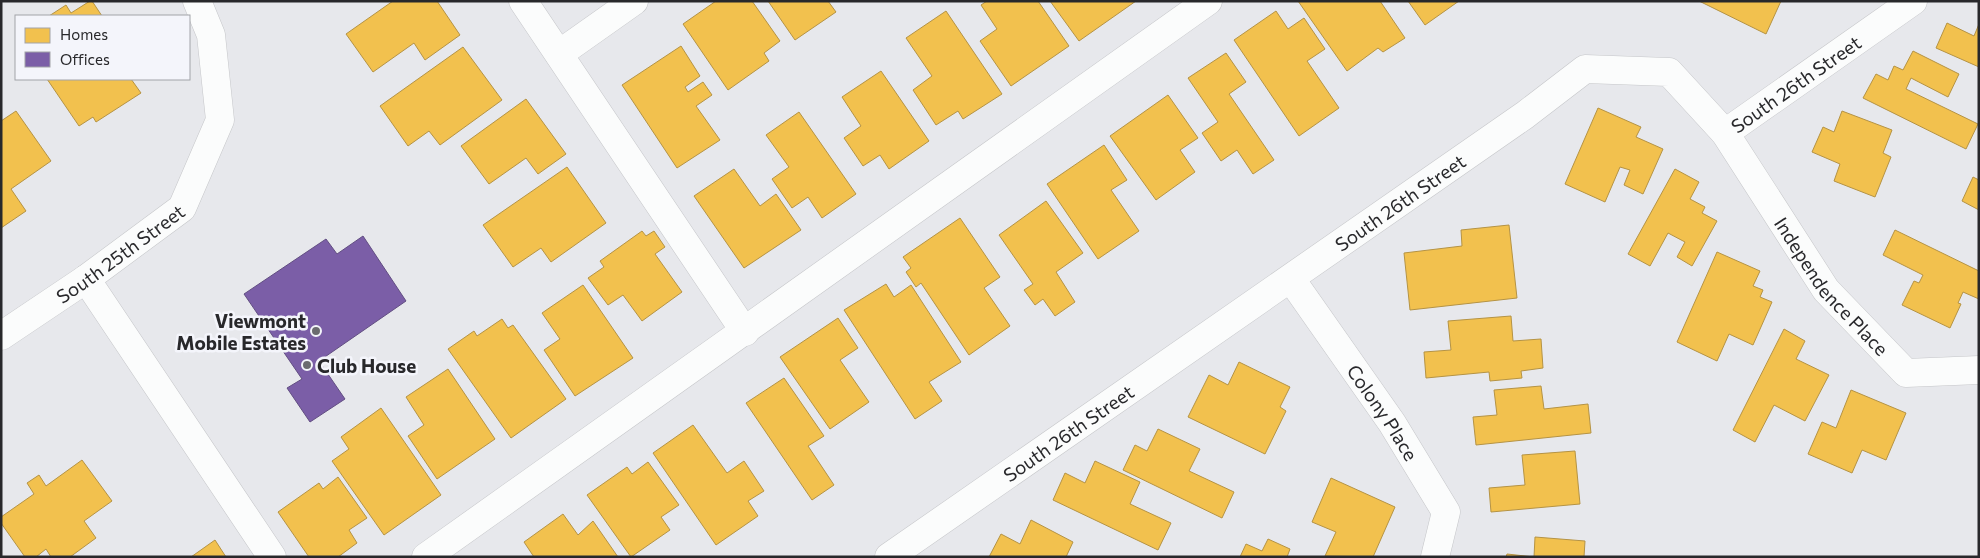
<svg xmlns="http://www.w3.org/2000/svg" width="1980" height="558" viewBox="0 0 1980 558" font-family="Commissioner,sans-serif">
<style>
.homes{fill:#f2c14e;stroke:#b59344}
.offices{fill:#7b5ea7;stroke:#624e82}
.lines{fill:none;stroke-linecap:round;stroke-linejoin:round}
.minor-casing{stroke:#c5c6c9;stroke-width:29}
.minor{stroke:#fbfcfc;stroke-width:28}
.poi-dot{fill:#6b6b6f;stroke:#f4f5fb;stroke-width:2}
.labels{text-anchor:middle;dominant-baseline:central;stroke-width:5;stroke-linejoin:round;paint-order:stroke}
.street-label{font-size:19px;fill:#28282b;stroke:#f4f5fb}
.poi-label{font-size:19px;font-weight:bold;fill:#28282b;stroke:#f4f5fb;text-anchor:end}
</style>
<rect width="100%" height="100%" fill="#e7e8ec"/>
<!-- homes -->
<path class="homes" d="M90,1H92L102,16H49L66,5L71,13Z
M393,1H437L460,35L425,60L414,43L373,72L346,34Z
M716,1H752L780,41L764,53L769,61L728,90L683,24Z
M768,1H828L836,12L795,40Z
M987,1H1038L1069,46L1011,86L980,41L997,29L981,5Z
M1050,1H1136L1079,41Z
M1298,1H1380L1405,38L1383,52L1378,48L1347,71Z
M1408,1H1459L1425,25Z
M1699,1H1781L1766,34Z
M946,11L1002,94L963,119L958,111L936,125L913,90L932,76L906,38Z
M1276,11L1288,29L1304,18L1325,49L1307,61L1339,108L1299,136L1234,40Z
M1947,23L1974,36L1979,24V67L1936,48Z
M681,46L700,76L685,87L688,92L703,82L712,95L696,106L720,140L677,168L622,85Z
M463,47L502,100L440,145L429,131L408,146L380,106Z
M1913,51L1959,74L1948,97L1911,78L1906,89L1978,124L1966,149L1863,98L1876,74L1888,80L1894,66L1903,70Z
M1226,53L1246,82L1229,94L1274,160L1253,174L1237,150L1221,161L1202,133L1218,122L1188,78Z
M881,71L929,141L889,169L880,155L863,166L844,138L861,126L842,97Z
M47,79H131L141,93L96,122L93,117L79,126Z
M1168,95L1198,138L1180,150L1195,172L1156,200L1110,136Z
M526,99L566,154L538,174L526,158L489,184L461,146Z
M1598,108L1641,127L1636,137L1663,149L1643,194L1624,185L1630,170L1620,167L1605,202L1565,184Z
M16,111L51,161L11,189L26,211L1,228V121Z
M1842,111L1892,130L1883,153L1891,157L1875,197L1834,181L1840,164L1812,152L1823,127L1834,132Z
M799,112L856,194L822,218L808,197L792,208L772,179L789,167L766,135Z
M1104,145L1127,180L1111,190L1139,231L1098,259L1047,184Z
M567,167L606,223L551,262L541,248L513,267L483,225Z
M734,169L760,206L776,194L801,230L744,268L694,196Z
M1675,169L1699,182L1690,199L1705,207L1702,213L1717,221L1692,266L1677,257L1685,242L1668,233L1650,266L1628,254Z
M1973,177L1979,180V210L1962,201Z
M1046,201L1083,253L1056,272L1075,302L1055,316L1043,299L1035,305L1024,290L1033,284L999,235Z
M960,218L1000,277L984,288L1010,326L969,355L921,283L916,287L906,272L911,268L903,257Z
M1509,225L1517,298L1410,310L1404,253L1462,246L1461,230Z
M1895,230L1979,271V299L1963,292L1958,303L1961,304L1950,328L1902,305L1914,281L1919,283L1923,275L1883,255Z
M642,231L646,236L654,231L665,247L655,254L682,292L642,321L623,295L608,305L588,278L604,267L600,261Z
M1717,252L1760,271L1753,286L1763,290L1760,297L1772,302L1753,345L1729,334L1717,361L1677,342Z
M886,284L894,297L911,285L961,362L929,382L942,401L915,419L844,310Z
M583,285L633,358L575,396L544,350L560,339L542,313Z
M1511,316L1513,341L1541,339L1543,368L1521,371L1522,378L1490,381L1489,372L1426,378L1424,352L1451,350L1448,321Z
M838,318L858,348L840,360L869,402L830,429L780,357Z
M502,319L508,328L513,325L566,399L511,438L448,349L474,331L477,336Z
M1784,329L1805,341L1796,359L1829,375L1805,421L1774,405L1755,442L1733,430Z
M1239,362L1290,387L1280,407L1286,411L1265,454L1188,417L1209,375L1228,385Z
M448,369L495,439L437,479L408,436L424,425L406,397Z
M784,378L824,436L808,446L834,485L812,500L746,403Z
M1541,386L1544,409L1588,404L1591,433L1476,445L1473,417L1497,415L1494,390Z
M1851,390L1906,413L1886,460L1862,450L1852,473L1808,454L1822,422L1836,428Z
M381,408L441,495L384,535L332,461L349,449L341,437Z
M693,425L727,473L744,461L764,491L748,501L758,516L716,545L653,453Z
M1158,429L1200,449L1189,471L1234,492L1222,518L1123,470L1135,445L1147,451Z
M1575,451L1580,504L1491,512L1489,488L1525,485L1522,455Z
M82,460L112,501L84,521L96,538L70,557H51L46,549L36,557H25L1,523V517L34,494L27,483L39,475L46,486Z
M1095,461L1140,482L1130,504L1171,523L1158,550L1053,500L1065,473L1085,483Z
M648,462L679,505L661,517L670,530L631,557L587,495L627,467L632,474Z
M338,477L367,518L349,530L357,543L338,557H309L278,512L319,483L323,489Z
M1331,478L1395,507L1373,557L1325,556L1336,532L1312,522Z
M563,514L578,535L593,521L618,557H534L524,542Z
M1031,520L1073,542L1066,557H989L1001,534L1020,544Z
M1535,537L1585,541L1584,557H1506L1507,554L1534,557Z
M1268,539L1290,549L1287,557H1240L1246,544L1262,551Z
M215,540L226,557H191Z"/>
<!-- offices -->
<path class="offices" d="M363,236L406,301L319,361L345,399L310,422L287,388L302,379L244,294L326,239L337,254Z"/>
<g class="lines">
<defs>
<g id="minor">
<path d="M523,1L745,332"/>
<path d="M559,54L634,1"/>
<path id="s1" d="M1725,133L1913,1"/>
<path d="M86,279L272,557"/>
<path id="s2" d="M1291,279L1392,423L1446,512L1435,557"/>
<path id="s3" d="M1,336L86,279L182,208L220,120L211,35L197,1"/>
<path d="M426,557L1208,1"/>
<path id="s4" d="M889,557L1525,115L1585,69L1669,72L1725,133L1826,290L1906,373L1979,370"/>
</g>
</defs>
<!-- minor casing -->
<use href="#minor" class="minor-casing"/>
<!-- minor -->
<use href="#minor" class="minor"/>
</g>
<!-- markers -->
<g class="poi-dot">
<circle cx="316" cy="331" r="5"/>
<circle cx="307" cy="365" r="5"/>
</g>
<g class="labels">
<!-- street labels -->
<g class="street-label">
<text stroke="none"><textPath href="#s1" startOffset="86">South 26th Street</textPath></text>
<text stroke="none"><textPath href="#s4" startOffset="622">South 26th Street</textPath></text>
<text stroke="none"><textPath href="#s3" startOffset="145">South 25th Street</textPath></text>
<text stroke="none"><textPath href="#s4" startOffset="1204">Independence Place</textPath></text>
<text stroke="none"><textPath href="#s2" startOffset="162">Colony Place</textPath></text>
<text stroke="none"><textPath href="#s4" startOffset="218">South 26th Street</textPath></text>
</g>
<!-- poi labels -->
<g class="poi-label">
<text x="306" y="320">Viewmont<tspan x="306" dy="22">Mobile Estates</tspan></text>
<text x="317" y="365" text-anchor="start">Club House</text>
</g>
</g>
<!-- border -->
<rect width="1980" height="558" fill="none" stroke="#28282b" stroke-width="5"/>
<!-- legend -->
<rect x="15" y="15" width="175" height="65" fill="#f4f5fb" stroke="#a2a3a8"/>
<rect x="25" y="28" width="25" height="15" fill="#f2c14e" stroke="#a2a3a8"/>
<text x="60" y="40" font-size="15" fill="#28282b">Homes</text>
<rect x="25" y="52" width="25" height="15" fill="#7b5ea7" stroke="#a2a3a8"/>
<text x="60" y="65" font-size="15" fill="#28282b">Offices</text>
</svg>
